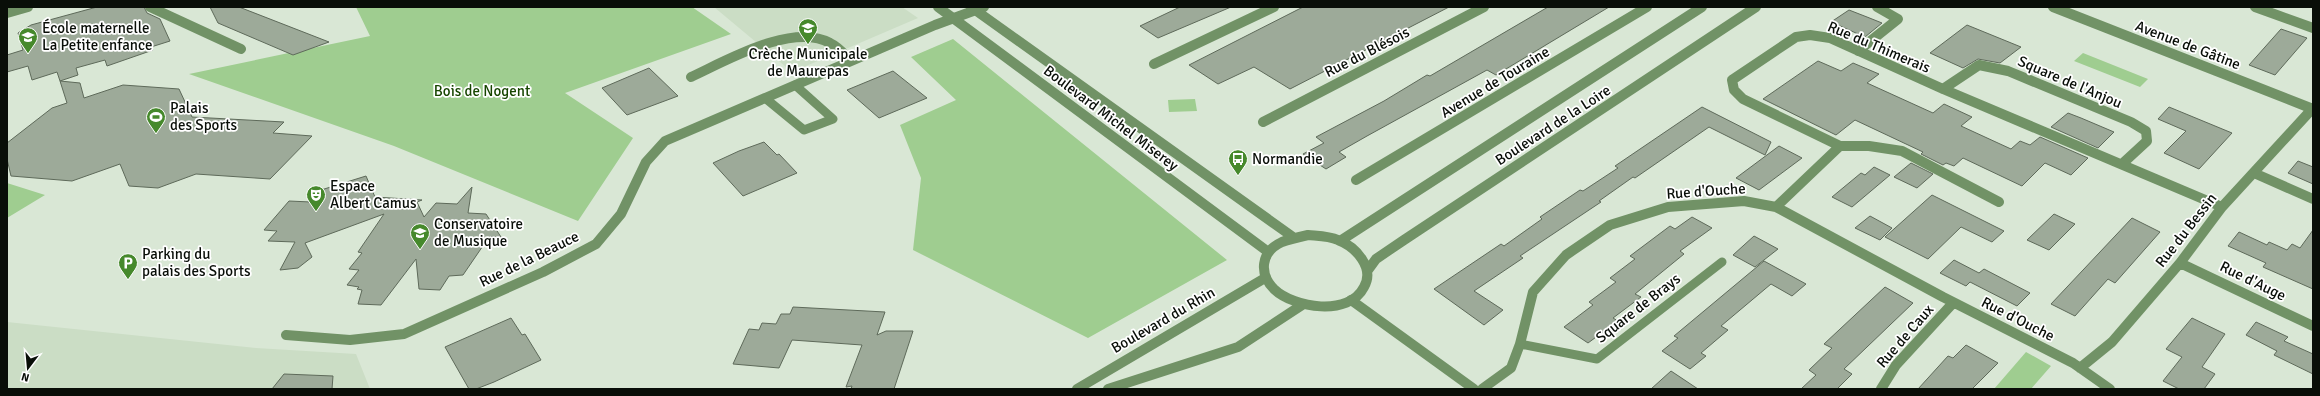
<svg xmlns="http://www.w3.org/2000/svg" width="2320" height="396" viewBox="0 0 2320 396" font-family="Signika,sans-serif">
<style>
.built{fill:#cbddc5}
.green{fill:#9fcd90}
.building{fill:#9daa99;stroke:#5e6a5a}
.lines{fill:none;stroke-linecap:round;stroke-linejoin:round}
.service{stroke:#719266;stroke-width:9}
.minor{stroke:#719266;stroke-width:10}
.tertiary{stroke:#719266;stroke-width:10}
.labels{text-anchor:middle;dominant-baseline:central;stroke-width:3.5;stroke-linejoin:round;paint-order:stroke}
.poi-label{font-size:15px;fill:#090e08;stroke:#fff;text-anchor:start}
.street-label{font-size:15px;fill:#090e08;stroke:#fff}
.park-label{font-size:15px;fill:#174600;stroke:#fff}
</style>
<rect width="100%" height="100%" fill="#d9e7d5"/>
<!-- built -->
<path class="built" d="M714,7H902L918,18L792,72Z
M7,322L256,348L356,354L370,389H7Z"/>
<!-- green -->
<path class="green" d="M356,7H692L731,34L565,93L633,138L578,221L394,146L189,74L370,36Z
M953,39L1227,260L1088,338L913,250L921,178L900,125L956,100L911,57Z
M2083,53L2148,79L2140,87L2074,61Z
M1195,99L1197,111L1169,112L1168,100Z
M7,183L45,195L7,218Z
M2026,352L2051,366L2031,389H1994Z"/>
<!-- building -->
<path class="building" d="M97,7H144L147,13L160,19L170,41L151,47L153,50L107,66L105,60L76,68L78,75L60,81L57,72L32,80L28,66L7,72V55L23,50L18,33L31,25Z
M210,7H239L329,42L293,55L218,23Z
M1180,7H1231L1158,38L1140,26Z
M1303,7H1449L1290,89L1254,67L1218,84L1189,65Z
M1548,7H1609L1496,75L1487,70L1367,136L1339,152L1346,157L1326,169L1303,154L1324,143L1316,137L1384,101L1427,75L1430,76Z
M1849,10L1867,17L1882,23L1865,37L1831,22Z
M1967,25L2021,47L2000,63L1978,59L1963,68L1930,53Z
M2281,29L2307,38L2275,75L2249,65Z
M1818,61L1841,71L1853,63L1879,74L1867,83L1933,113L1944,104L1972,117L1961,126L2011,149L2020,141L2030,145L2040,137L2088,158L2071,175L2045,163L2022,186L1963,158L1954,166L1946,163L1943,165L1921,154L1923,152L1855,120L1836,135L1763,99Z
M649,68L678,96L627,115L602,88Z
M893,71L927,98L879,118L847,90Z
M60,81L80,83L84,98L123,85L179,89L192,117L284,122L273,133L312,136L270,179L196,174L158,188L129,186L120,164L72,181L11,176L7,159V143L52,108L67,103Z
M1702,107L1771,142L1765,155L1709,127L1635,178L1633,177L1599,201L1601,202L1520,256L1523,258L1474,291L1503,310L1484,325L1434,289L1501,244L1504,246L1542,219L1540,217L1580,190L1583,191L1618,168L1615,166Z
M2169,107L2232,133L2199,169L2164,153L2186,131L2158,119Z
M2068,113L2081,118L2114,132L2098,148L2051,127Z
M764,142L777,155L779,154L797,173L743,196L713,163L739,151Z
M1779,146L1802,158L1759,190L1736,178Z
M2298,161L2313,167V184L2288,173Z
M1911,163L1933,174L1917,188L1894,177Z
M1874,167L1890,175L1852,207L1832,197L1861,173L1865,175Z
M366,176L375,197L422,200L417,202L424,217L436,203L457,204L472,187L468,213L486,214L501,237H489L463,275L449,276L440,290L419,289L416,259L381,305L358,304L362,290L357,289L359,287L347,285L359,270L349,269L362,253L358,252L384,214L305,243L312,257L298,268L280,270L295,242L268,241L277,231L264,230L289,201L311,202L321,190Z
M1932,195L2004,231L1992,242L1961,227L1928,259L1885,237Z
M2054,214L2075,224L2049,250L2027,240Z
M1870,216L1892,228L1880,240L1855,228Z
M1692,217L1712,228L1680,251L1684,254L1635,294L1641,297L1613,318L1618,321L1588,343L1564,327L1593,305L1589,302L1616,282L1610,278L1635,259L1630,256L1670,226L1675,229Z
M2132,218L2160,232L2115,283L2108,279L2075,316L2051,304Z
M2313,230V289L2263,267L2266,263L2228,246L2239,232L2267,245L2269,242L2287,250L2292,244L2300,248Z
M1754,236L1778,249L1755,267L1733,255Z
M1954,260L1979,273L1984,269L2030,293L2017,306L1970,282L1966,286L1940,273Z
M1764,261L1806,284L1792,296L1771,284L1721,326L1728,330L1701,353L1706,356L1690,369L1662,351L1678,338L1674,336Z
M1885,287L1913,303L1844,369L1852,374L1837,389H1801L1816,375L1809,370L1832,348L1824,344Z
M793,307L885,312L877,335L886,331H913L894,389H851L852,386L846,387L862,345L792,340L779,368L733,364L749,329L759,330L762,323L776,324L781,314H790Z
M511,318L522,335L525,334L541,360L494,382L476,389H469L445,347Z
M2192,318L2225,334L2202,367L2215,374L2204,389H2179L2163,381L2182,357L2166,349Z
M2256,322L2288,337L2284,341L2313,354V374L2274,355L2277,351L2246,335Z
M1966,345L1998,363L1972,389H1918L1948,356L1953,358Z
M1671,371L1698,389H1651Z
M284,374L333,376L332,389H272Z"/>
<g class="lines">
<!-- service -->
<path class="service" d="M765,98L804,130L833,119L795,85
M1520,344L1597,359L1722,262"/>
<!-- minor -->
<path class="minor" d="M150,7L241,49
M2053,7L2313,109
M2255,7L2313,28
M7,13L28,7
M1858,51L1898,19L1877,7
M1154,64L1274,7
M691,77C726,61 792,22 830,43C839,47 845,55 851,61
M1943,89L1979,65L2008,71L2131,122L2146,131L2147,141L2122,164
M1263,122L1484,7
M1840,146H1869L1902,151L1999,202
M2254,173L2313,199
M1356,180L1647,7
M1776,207L1840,146L1743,99L1734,90L1732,80L1796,37L1810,35L1830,38L1943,89L2222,207
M2180,263L2313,326
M1351,300L1474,389
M286,335L350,340L404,334L543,272L596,244L621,214L646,162L665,141L935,25L984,7
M2080,368L2112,342L2180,263L2222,207L2313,108
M1482,389L1511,368L1520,344L1533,292L1566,255L1610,225L1668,207L1744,201L1776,207L1943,297L2073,363L2110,389
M1881,389L1896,365L1953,303"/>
<!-- tertiary -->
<path class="tertiary" d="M938,7L1267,251
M971,7L1293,237
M1308,235C1318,236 1329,236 1338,240C1356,247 1375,268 1364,287C1349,317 1294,308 1274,289C1259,274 1260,252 1282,242C1290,239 1299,237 1308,235Z
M1340,241L1702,7
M1368,270L1376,259L1404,240L1756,7
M1077,389L1265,278
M1108,389L1238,347L1302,305"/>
</g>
<!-- icons -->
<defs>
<symbol id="school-pin" viewBox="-11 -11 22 30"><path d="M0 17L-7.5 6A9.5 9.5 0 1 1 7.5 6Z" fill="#46892c" stroke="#fff"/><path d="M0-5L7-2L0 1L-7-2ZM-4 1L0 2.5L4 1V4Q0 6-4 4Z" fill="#fff"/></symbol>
<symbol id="stadium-pin" viewBox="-11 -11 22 30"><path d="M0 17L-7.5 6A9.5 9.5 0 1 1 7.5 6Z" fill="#46892c" stroke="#fff"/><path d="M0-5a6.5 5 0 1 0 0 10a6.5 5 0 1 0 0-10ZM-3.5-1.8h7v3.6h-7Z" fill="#fff"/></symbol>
<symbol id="bus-pin" viewBox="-11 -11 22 30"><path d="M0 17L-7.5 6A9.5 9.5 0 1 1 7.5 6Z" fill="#46892c" stroke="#fff"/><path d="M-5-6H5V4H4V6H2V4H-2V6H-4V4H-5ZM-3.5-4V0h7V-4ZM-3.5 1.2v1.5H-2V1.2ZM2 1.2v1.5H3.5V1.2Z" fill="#fff"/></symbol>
<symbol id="theatre-pin" viewBox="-11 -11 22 30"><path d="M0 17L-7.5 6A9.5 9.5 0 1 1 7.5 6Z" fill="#46892c" stroke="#fff"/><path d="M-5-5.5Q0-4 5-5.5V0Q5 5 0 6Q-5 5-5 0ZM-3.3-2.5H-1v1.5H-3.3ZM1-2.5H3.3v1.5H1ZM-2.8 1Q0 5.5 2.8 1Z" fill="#fff"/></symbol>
<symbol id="parking-pin" viewBox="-11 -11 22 30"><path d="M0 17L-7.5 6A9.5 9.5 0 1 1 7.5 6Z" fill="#46892c" stroke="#fff"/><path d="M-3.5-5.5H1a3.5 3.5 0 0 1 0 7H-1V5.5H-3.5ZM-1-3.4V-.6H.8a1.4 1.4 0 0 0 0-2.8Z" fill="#fff"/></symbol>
</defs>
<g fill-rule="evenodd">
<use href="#school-pin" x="797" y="17" width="22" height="30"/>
<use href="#school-pin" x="17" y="26" width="22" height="30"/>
<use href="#stadium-pin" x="145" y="106" width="22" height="30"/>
<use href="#bus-pin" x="1227" y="148" width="22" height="30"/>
<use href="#theatre-pin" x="305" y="184" width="22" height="30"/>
<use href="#school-pin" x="409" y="222" width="22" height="30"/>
<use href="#parking-pin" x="117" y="252" width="22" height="30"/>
</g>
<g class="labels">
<!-- poi labels -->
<g class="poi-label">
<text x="42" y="28">École maternelle<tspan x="42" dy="17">La Petite enfance</tspan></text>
<text x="808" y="54" text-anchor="middle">Crèche Municipale<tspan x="808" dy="17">de Maurepas</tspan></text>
<text x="170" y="108">Palais<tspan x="170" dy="17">des Sports</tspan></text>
<text x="1252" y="159">Normandie</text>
<text x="330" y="186">Espace<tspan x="330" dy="17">Albert Camus</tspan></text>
<text x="434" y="224">Conservatoire<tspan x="434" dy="17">de Musique</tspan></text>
<text x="142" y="254">Parking du<tspan x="142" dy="17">palais des Sports</tspan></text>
</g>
<!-- street labels -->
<g class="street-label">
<text transform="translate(2188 45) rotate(21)">Avenue de Gâtine</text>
<text transform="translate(1879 47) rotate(23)">Rue du Thimerais</text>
<text transform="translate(1367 52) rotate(-27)">Rue du Blésois</text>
<text transform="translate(1495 82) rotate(-31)">Avenue de Touraine</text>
<text transform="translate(2070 82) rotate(23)">Square de l'Anjou</text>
<text transform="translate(1111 118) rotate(37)">Boulevard Michel Miserey</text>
<text transform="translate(1553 125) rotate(-33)">Boulevard de la Loire</text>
<text transform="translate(1706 191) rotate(-4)">Rue d'Ouche</text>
<text transform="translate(2186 230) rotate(-52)">Rue du Bessin</text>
<text transform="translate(529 259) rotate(-26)">Rue de la Beauce</text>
<text transform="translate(2253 281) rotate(26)">Rue d'Auge</text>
<text transform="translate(1638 308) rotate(-38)">Square de Brays</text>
<text transform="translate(2018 319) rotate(27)">Rue d'Ouche</text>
<text transform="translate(1163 320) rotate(-30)">Boulevard du Rhin</text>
<text transform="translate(1905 336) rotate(-49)">Rue de Caux</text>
</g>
<!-- park labels -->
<g class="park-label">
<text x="482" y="91">Bois de Nogent</text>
</g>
</g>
<!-- border -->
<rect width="2320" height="396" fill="none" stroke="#090e08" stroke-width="16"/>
<!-- north arrow -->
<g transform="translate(28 368) rotate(196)" stroke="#ffffff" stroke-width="3" paint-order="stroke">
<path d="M0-3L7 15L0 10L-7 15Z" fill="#090e08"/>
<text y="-6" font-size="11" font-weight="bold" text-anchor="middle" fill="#090e08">N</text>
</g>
</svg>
